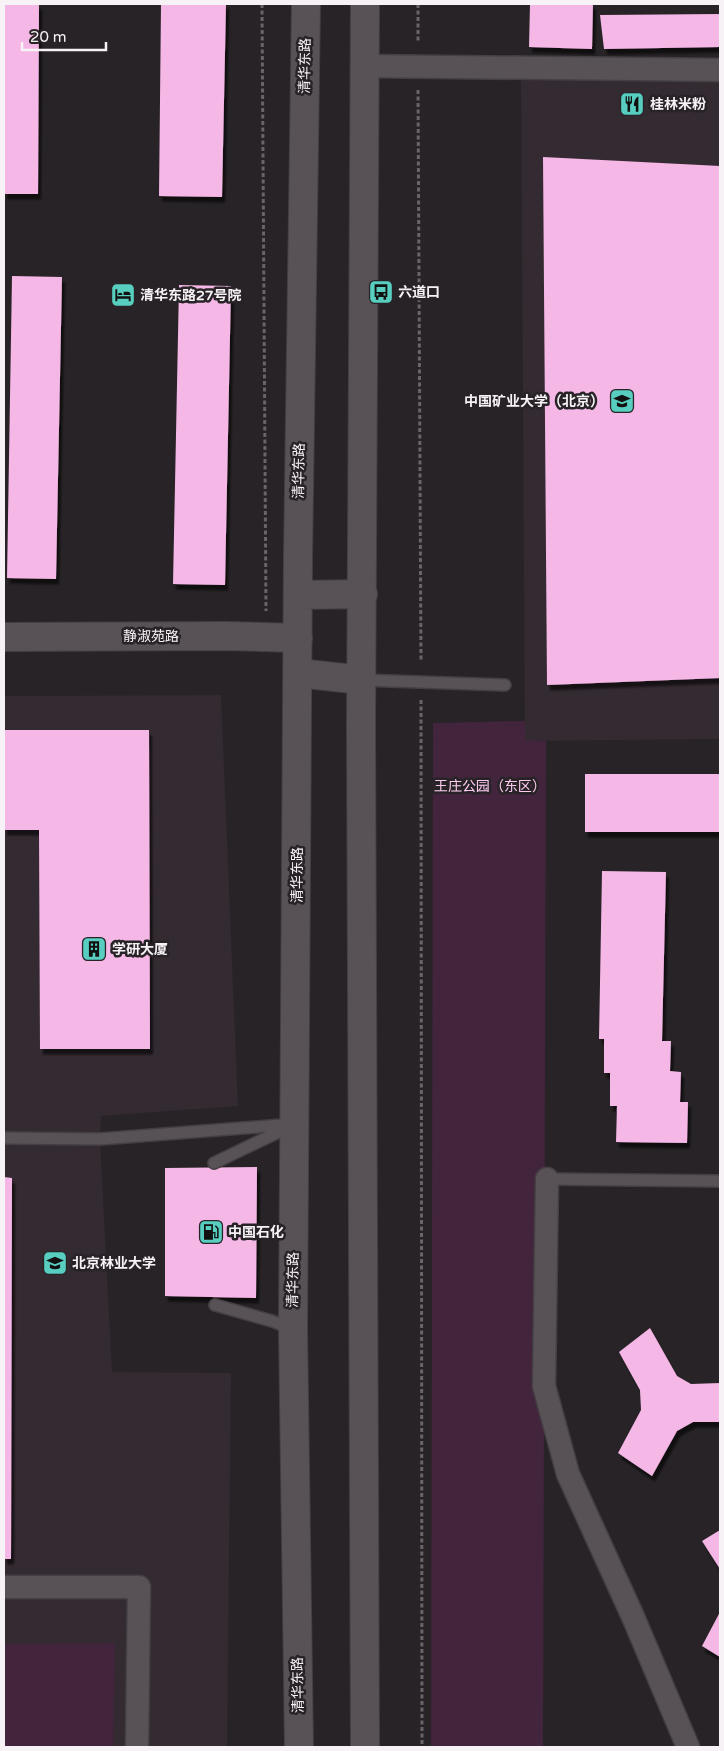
<svg xmlns="http://www.w3.org/2000/svg" width="724" height="1751" viewBox="0 0 724 1751" font-family="'Varela Round','Noto Sans SC',sans-serif">
<style>
.built{fill:#342a31}
.green{fill:#42253c}
.building{fill:#f5b7e6;filter:url(#shadow)}
.lines{fill:none;stroke-linecap:round;stroke-linejoin:round}
.service-casing{stroke:#433f42;stroke-width:14}
.minor-casing{stroke:#433f42;stroke-width:25}
.tertiary-casing{stroke:#433f42;stroke-width:30}
.secondary-casing{stroke:#433f42;stroke-width:30}
.path{stroke:#686467;stroke-width:3;stroke-dasharray:4 2.5;stroke-linecap:butt}
.service{stroke:#585256;stroke-width:11}
.minor{stroke:#585256;stroke-width:22}
.tertiary{stroke:#585256;stroke-width:28}
.secondary{stroke:#585256;stroke-width:28}
.labels{text-anchor:middle;dominant-baseline:central;stroke-width:5;stroke-linejoin:round;paint-order:stroke}
.street-label{font-size:14px;fill:#f6f2f5;stroke:#272326}
.poi-label{font-size:14px;font-weight:bold;fill:#f6f2f5;stroke:#272326;text-anchor:start}
.park-label{font-size:14px;fill:#fdcbf0;stroke:#272326}
</style>
<defs>
<filter id="shadow"><feDropShadow dx="3" dy="5.5" stdDeviation="1" flood-color="#0009"/></filter>
</defs>
<rect width="100%" height="100%" fill="#272326"/>
<!-- built -->
<path class="built" d="M720,74V739L525,741L521,80Z
M221,695L238,1106L101,1116L100,1139L112,1372L231,1373L227,1747H4V696Z"/>
<!-- green -->
<path class="green" d="M525,721V740L546,741L543,1747H431L433,723Z
M115,1643L113,1747H4V1644Z"/>
<!-- building -->
<path class="building" d="M4,4H39L38,194H4Z
M161,4H226L222,197L159,196Z
M530,4H593L592,49L529,47Z
M720,14V47L604,49L600,15Z
M543,157L720,166V678L547,685Z
M12,276L62,277L56,579L7,578Z
M179,285L231,286L225,585L173,584Z
M4,730H149L150,1049H40L39,830H4Z
M585,774H720V832H585Z
M602,871L666,872L662,1041H671L670,1071L681,1072L680,1102H688L687,1143L616,1142L617,1106H610V1073H604V1039H599Z
M257,1167L256,1298L165,1296V1168Z
M4,1177L12,1178L11,1559H4Z
M650,1328L677,1376L691,1384L720,1383V1422H693L677,1431L652,1476L618,1453L641,1410L640,1390L619,1352Z
M720,1530V1569L702,1541Z
M720,1612V1657L702,1646Z"/>
<g class="lines">
<defs>
<path id="service" d="M362,680L505,685
M4,1138L100,1139L295,1124
M214,1163L289,1127
M547,1179L720,1181
M215,1305L272,1321L292,1329"/>
<path id="minor" d="M364,66L720,70
M547,1179L544,1386L568,1474L634,1619L688,1747
M4,1587H139L137,1747"/>
<path id="tertiary" d="M4,637L225,636L298,638"/>
<path id="secondary" d="M365,4L361,724L365,1747
M298,595L363,594
M298,673L362,680
M299,1747L293,1329L298,558L306,4"/>
</defs>
<!-- service casing -->
<use href="#service" class="service-casing"/>
<!-- minor casing -->
<use href="#minor" class="minor-casing"/>
<!-- tertiary casing -->
<use href="#tertiary" class="tertiary-casing"/>
<!-- secondary casing -->
<use href="#secondary" class="secondary-casing"/>
<!-- path -->
<path class="path" d="M262,4L266,611
M418,4V42
M418,90L421,662
M421,700L422,1747"/>
<!-- service -->
<use href="#service" class="service"/>
<!-- minor -->
<use href="#minor" class="minor"/>
<!-- tertiary -->
<use href="#tertiary" class="tertiary"/>
<!-- secondary -->
<use href="#secondary" class="secondary"/>
</g>
<!-- icons -->
<defs>
<symbol id="restaurant-square" viewBox="-11 -11 22 22"><rect x="-9" y="-9" width="18" height="18" rx="4" fill="#58cec0" stroke="#272326"/><path d="M-5-6h1v4h1v-4h1v4h1v-4h1v5L-1.5 .5V6h-2V.5L-5-1ZM5-6V6H3V1.5H1.5Q1.5-4 5-6Z" fill="#111"/></symbol>
<symbol id="bus-square" viewBox="-11 -11 22 22"><rect x="-9" y="-9" width="18" height="18" rx="4" fill="#58cec0" stroke="#272326"/><path d="M-5-6H5V4H4V6H2V4H-2V6H-4V4H-5ZM-3.5-4V0h7V-4ZM-3.5 1.2v1.5H-2V1.2ZM2 1.2v1.5H3.5V1.2Z" fill="#111"/></symbol>
<symbol id="hotel-square" viewBox="-11 -11 22 22"><rect x="-9" y="-9" width="18" height="18" rx="4" fill="#58cec0" stroke="#272326"/><path d="M-6-4.5h1.5V1H6V5H4.5V3h-9V5H-6ZM-4 0a1.8 1.8 0 1 1 3.6 0ZM.5 0V-2.5h3Q6-2.5 6 0Z" fill="#111"/></symbol>
<symbol id="university-square" viewBox="-11 -11 22 22"><rect x="-9" y="-9" width="18" height="18" rx="4" fill="#58cec0" stroke="#272326"/><path d="M0-5L7-2L0 1L-7-2ZM-4 1L0 2.5L4 1V4Q0 6-4 4Z" fill="#111"/></symbol>
<symbol id="building-square" viewBox="-11 -11 22 22"><rect x="-9" y="-9" width="18" height="18" rx="4" fill="#58cec0" stroke="#272326"/><path d="M-4-6H4V6H1V3H-1V6H-4ZM-2.5-4.3h1.7v1.8h-1.7ZM.8-4.3h1.7v1.8H.8ZM-2.5-1h1.7V.8h-1.7ZM.8-1h1.7V.8H.8Z" fill="#111"/></symbol>
<symbol id="fuel-square" viewBox="-11 -11 22 22"><rect x="-9" y="-9" width="18" height="18" rx="4" fill="#58cec0" stroke="#272326"/><path d="M-5.5-6h7V0h2V4h1.3V-2.5L3-4.5l.8-.8L6-3V5H2.5V1h-1V6h-7ZM-4.2-4.7v3.2H.2V-4.7Z" fill="#111"/></symbol>
</defs>
<g fill-rule="evenodd">
<use href="#restaurant-square" x="618" y="90" width="28" height="28"/>
<use href="#bus-square" x="367" y="278" width="28" height="28"/>
<use href="#hotel-square" x="109" y="281" width="28" height="28"/>
<use href="#university-square" x="608" y="387" width="28" height="28"/>
<use href="#building-square" x="80" y="935" width="28" height="28"/>
<use href="#fuel-square" x="197" y="1218" width="28" height="28"/>
<use href="#university-square" x="41" y="1249" width="28" height="28"/>
</g>
<g class="labels">
<!-- street labels -->
<g class="street-label">
<text transform="translate(305 66) rotate(-89)">清华东路</text>
<text transform="translate(299 471) rotate(-89)">清华东路</text>
<text x="151" y="636">静淑苑路</text>
<text transform="translate(297 875) rotate(-90)">清华东路</text>
<text transform="translate(293 1280) rotate(-89)">清华东路</text>
<text transform="translate(298 1685) rotate(-91)">清华东路</text>
</g>
<!-- poi labels -->
<g class="poi-label">
<text x="650" y="104">桂林米粉</text>
<text x="398" y="292">六道口</text>
<text x="140" y="295">清华东路27号院</text>
<text x="604" y="401" text-anchor="end">中国矿业大学（北京）</text>
<text x="112" y="949">学研大厦</text>
<text x="228" y="1232">中国石化</text>
<text x="72" y="1263">北京林业大学</text>
</g>
<!-- park labels -->
<g class="park-label">
<text x="490" y="786">王庄公园（东区）</text>
</g>
</g>
<!-- border -->
<rect width="724" height="1751" fill="none" stroke="#f6f2f5" stroke-width="10"/>
<!-- scale -->
<path d="M22 42v8h84v-8" fill="none" stroke="#f6f2f5" stroke-width="2.5"/>
<text x="30" y="42" font-size="15" fill="#f6f2f5" stroke="#272326" stroke-width="4" paint-order="stroke">20 m</text>
</svg>
